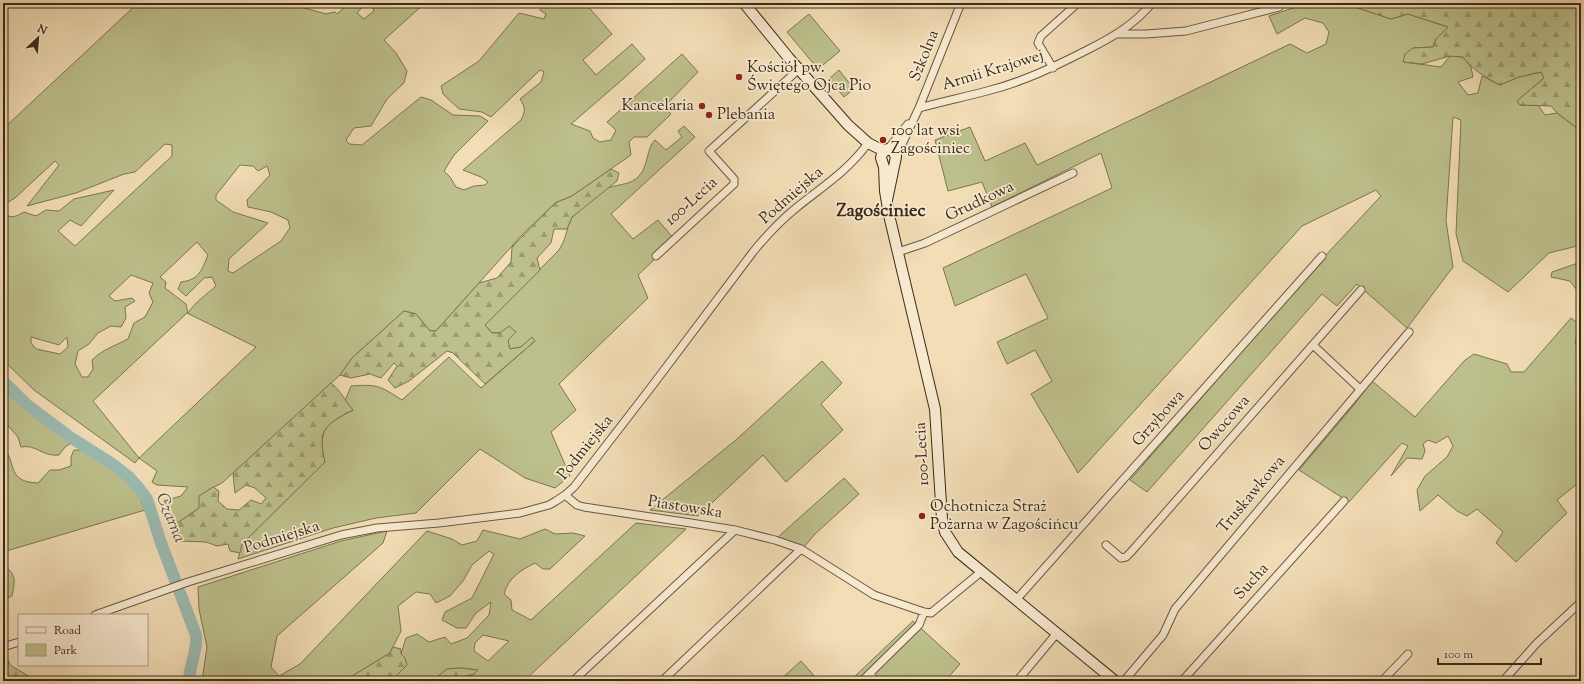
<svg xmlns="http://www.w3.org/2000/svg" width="1584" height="684" viewBox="0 0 1584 684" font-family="'Sorts Mill Goudy',serif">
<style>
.green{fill:#bdc08c;stroke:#7c7552;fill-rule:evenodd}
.forest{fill:url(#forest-firs);stroke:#7c7552}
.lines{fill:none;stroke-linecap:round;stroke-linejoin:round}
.river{stroke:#9cbbb2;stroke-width:12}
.street-casing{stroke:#6a5740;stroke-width:9}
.secondary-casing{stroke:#3c2a18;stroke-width:12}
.street{stroke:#f7e9d0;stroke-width:7}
.secondary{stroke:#f7e9d0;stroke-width:10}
.poi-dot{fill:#8f2418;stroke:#f7e9d0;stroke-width:1.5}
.labels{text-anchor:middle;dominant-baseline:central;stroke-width:3.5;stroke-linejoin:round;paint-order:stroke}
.street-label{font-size:16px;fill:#3c2a18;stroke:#f7e9d0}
.poi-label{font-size:16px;fill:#3c2a18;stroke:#f7e9d0;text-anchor:start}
.water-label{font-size:17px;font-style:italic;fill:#544e3e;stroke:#f7e9d0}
.quarter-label{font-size:18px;font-weight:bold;fill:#3c2a18;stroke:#f7e9d0}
</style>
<defs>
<pattern id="forest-firs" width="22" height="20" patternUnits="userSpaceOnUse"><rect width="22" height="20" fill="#bdc08c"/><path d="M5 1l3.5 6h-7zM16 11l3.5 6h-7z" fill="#9b9c71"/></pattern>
</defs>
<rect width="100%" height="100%" fill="#f2ddb6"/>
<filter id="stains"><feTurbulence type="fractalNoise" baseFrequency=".005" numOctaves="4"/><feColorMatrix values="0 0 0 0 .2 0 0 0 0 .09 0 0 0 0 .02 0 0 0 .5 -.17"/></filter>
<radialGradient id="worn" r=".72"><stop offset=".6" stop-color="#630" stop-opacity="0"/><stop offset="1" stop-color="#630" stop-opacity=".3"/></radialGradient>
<!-- green -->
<path class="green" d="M138,3H287L326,14L335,12L337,14L349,3H366L357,13L364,19L374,11L372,6L374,3H425L384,40L396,53L407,71L404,83L387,99L371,126L354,128L346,140L349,144L362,145L421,97L431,100L453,115L480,116L488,121L454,155L444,171L450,177L456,187L464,190L474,186L485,185L488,182L481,177L463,170L521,120C526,111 525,107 520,99L541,82L544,72L540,70L491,117L482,112L459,109L443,94L441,86L479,61L519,13L544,19L546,14L540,10L544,3H585L612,34L583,60L596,75L632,44L645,59L623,79L571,124L590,131L593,138L600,142L611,140L616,130L607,122L682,54L698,72L664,107L671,114L647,137H634L629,142L631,155L572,196L555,203L521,236L436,331H430L416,314L404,311L352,358L340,375L222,483L208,490L199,508L176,524L164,501L181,496L188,487L157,485L152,482L157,471L139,458L135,463L34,390L3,360V213C12,219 15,217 24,212L36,216L46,210L59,211L74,199L114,190L81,226L70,220L58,231L75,246L172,156V145L165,144L135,172L124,174L76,193L27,206L59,165L55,161L15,198L3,205V129ZM240,165L253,166L258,171L267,166L270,175L247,200L248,207L271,212L288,220L290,228L281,241L233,273L228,271L229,259L268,223L233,212L216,200V195ZM197,242L208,255C202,270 199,280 181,282L178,289L186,296L204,278L212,277L216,286C206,295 195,302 188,313L186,304L165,288L166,282L160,277ZM131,275L153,283L149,293L153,302L145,317L134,323L128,339C115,346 103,349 92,360L93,369L88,377H82L75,364L78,351L89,344L98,333L111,326L121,327L126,318L125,307L135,301L132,298L115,301L109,296ZM187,313L256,347L139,458L93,401ZM31,337L59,345L67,337L68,347L60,354L36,349L31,343Z
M1308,3L1346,4L1391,19L1408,14L1448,27L1436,39L1433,47L1413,48L1404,62L1441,67L1450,56L1463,57L1471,67L1473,77L1458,82L1468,95L1478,93L1482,76L1500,85L1519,77L1541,72L1544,78L1517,101L1520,105H1538L1545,115L1557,113L1577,128L1581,127V245L1549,253L1508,292L1463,261L1456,234L1461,120L1453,117L1446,221L1453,267L1407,328L1357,284L1337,306L1322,294L1147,492L1130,480L1325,256L1381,196L1376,190L1302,226L1078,473L1031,394L1052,381L1035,350L1007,364L997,342L1048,318L1026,274L955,306L943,268L1112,188L1101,153L992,207L982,182L948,191L935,140L970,127L985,161L1025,143L1037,165L1290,44L1307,53L1326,44L1329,32L1323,23L1305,18L1277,34L1269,16Z
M809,14L840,51L818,69L787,32Z
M839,70L854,89L844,97L829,79Z
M684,126L695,137L611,214L633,239L658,220L675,240L638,275L648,298L559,384L576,410L551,432L570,476L555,488L525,478L480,449L416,513L376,518L333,528L238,559L242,544L325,462C317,430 325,424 353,410L345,401L351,386C378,384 380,386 402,400L449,357L481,388L535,341L532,338L521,347L509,349L508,340L516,332L492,333L485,325L559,250C566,240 566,230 571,219C573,215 603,190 608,188C618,184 632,185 639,176C649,165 646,149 655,140L666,150L682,137L678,131Z
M1581,262V304L1580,294L1570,281L1551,277L1552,272Z
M1571,318L1579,324L1575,344L1581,347V488L1577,484L1557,500L1567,513L1516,562L1496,543L1503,532L1477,509L1467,516L1457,511L1438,495L1420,511L1417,490L1425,476L1447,457L1453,446L1448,436L1436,443L1428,440L1423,444L1425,451L1422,459L1407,458L1391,476L1408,446L1402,443L1349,502L1299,470L1353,406L1372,381L1415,417L1465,360L1474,354L1507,364L1511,372H1524Z
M822,361L842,383L821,404L843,430L786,482L763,455L698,516L650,510L737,439Z
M3,385L31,412L73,442L65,447L59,455C42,457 37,444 21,447L18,437L3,420Z
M3,446C17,463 6,482 38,483L50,470H59L71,466V457L74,450H83L123,477L137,490L145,510L3,552Z
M844,478L859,494L815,534L804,547L778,537Z
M636,523L686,529L526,679L527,681H451L453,679L474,674L478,670L460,668L447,669L432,681H396V676L407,665L401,654L406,638L417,634L429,642L445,637L451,644L467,638L489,615L491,602L476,613L466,628H457L442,620L445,612L472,598L494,554L489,551L472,565L463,581L450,596L436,603L430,594L416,592L398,606L401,631L390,653L344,681H202L207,647L199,609L198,587L341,541L387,531L383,543L277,636L271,667L279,676L300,664L427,531L452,539L462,545L477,541L483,530L520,539L545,529L555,534L573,533L585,536L550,569H543L535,563C521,570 508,578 504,594L511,600L512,610L531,620ZM483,635L509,641L488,661L474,651L475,643Z
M913,621L960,664L945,681H850Z
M801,661L817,679L815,681H779Z"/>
<!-- forest -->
<path class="forest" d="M1333,3H1581V127L1577,128L1557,113L1551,106L1520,105L1517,101L1544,78L1541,72L1519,77L1500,85C1485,77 1474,71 1463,57L1450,56L1422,64L1403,62L1405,54L1413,48L1433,47L1436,39L1448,27L1408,14L1391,19L1346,4Z
M611,169L619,173L617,181L572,217L567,229H554L551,243L537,258L540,270L485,325L492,333H500L509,326L516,332L508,340L510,349L521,347L532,337L535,341L485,384L453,353L447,351L409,381L395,388L388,380L397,366L394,363L381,378L370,374L351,378L340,375L352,358L404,311L416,314L430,331H436L479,283L497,278L511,262L512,247L555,203L572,196Z
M331,383C342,392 344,400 353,410C325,424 317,430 325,462L242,544L240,553L230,551L228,544L217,546L206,542L180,541L176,524L199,508V496L213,487L219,491L218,501L227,509L239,510L251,500L261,504L266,498L255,488L246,485L235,493L233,473Z
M3,565C17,575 15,580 12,596L3,600Z
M3,647L10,665L37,681H3Z
M393,647L401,649V654L405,658L407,665L396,676V681H344L390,653Z
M460,668L478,670L474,674L453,679L451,681H432L447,669Z"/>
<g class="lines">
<!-- river -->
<path class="river" d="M3,381L26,404L70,437L111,463L129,477L138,487L147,499L161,543L196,635C198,650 189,666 189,681"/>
<defs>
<path id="street" d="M1118,34H1146L1186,31L1279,7
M1053,68L1038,43L1041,36L1078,3
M919,108C941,102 964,97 987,91C1023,82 1056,66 1089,49C1113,37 1135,24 1152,3
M888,149L908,124
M896,157L919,108L961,3
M898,252L925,243L1073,173
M656,256L734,184V179L709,151L799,69
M1313,345L1360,389
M565,495L577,505L584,507L691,523L735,530L775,540L801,549L874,595L924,612L931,613L981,572
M1106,545L1121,558L1126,557L1131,552L1361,290
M1016,600L1322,256
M95,615L188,582L341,535L377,528L439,523L520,513L549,505L556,501L565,495L574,487L652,386L753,252C766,236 780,221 796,208C822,187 849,170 868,143
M3,647L19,642
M869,674L876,681
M573,681L735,530
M662,681L801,549
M862,681L919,625L924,612
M1017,681L1057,633
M1124,681L1163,635L1175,609L1409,332
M1182,681L1344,501
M1382,681L1408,654
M1503,681L1537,643L1581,602"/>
<path id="secondary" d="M744,3L788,57L848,125L868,143L878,148L886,150
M887,200L896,157L893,151L888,149L882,153L881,158L884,167L885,191L889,215L935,409L942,519L945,532L958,552L1115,681"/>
</defs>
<!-- street casing -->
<use href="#street" class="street-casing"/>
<!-- secondary casing -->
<use href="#secondary" class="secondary-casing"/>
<!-- street -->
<use href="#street" class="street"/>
<!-- secondary -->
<use href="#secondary" class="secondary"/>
</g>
<!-- markers -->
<g class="poi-dot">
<circle cx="739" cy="77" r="4"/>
<circle cx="702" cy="106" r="4"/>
<circle cx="709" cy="115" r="4"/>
<circle cx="883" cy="140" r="4"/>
<circle cx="922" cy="516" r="4"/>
</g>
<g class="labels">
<!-- street labels -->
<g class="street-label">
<text transform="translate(925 56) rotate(-68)">Szkolna</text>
<text transform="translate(993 71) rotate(-17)">Armii Krajowej</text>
<text transform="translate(792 196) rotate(-41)">Podmiejska</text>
<text transform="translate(692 202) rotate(-42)">100-Lecia</text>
<text transform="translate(980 202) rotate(-25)">Grudkowa</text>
<text transform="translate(1159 419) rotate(-48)">Grzybowa</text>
<text transform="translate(1225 424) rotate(-49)">Owocowa</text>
<text transform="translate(586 448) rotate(-51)">Podmiejska</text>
<text transform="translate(923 454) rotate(-93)">100-Lecia</text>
<text transform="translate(1252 495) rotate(-50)">Truskawkowa</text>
<text transform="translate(685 508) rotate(9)">Piastowska</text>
<text transform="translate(282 538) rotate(-17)">Podmiejska</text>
<text transform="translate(1252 582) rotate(-48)">Sucha</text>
</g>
<!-- poi labels -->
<g class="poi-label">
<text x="747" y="68">Kościół pw.<tspan x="747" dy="18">Świętego Ojca Pio</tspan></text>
<text x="694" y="106" text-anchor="end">Kancelaria</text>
<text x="717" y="115">Plebania</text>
<text x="891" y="131">100 lat wsi<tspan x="891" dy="18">Zagościniec</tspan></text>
<text x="930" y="507">Ochotnicza Straż<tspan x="930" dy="18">Pożarna w Zagościńcu</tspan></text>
</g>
<!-- water labels -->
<g class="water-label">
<text transform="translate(170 518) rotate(68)">Czarna</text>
</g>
<!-- quarter labels -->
<g class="quarter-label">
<text x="881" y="212">Zagościniec</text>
</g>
</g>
<!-- margin -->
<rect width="1584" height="684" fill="none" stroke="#f2ddb6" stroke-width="16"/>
<rect x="4" y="4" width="1576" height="676" fill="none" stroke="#3c2a18" stroke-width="2"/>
<rect x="8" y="8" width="1568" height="668" fill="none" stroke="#3c2a18"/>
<!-- legend -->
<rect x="18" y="614" width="130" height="52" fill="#f7e9d0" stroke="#ac9d86"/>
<rect x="26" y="627" width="20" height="6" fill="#f7e9d0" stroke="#ac9d86"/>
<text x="54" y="634" font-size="12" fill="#3c2a18">Road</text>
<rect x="26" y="644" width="20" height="12" fill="#bdc08c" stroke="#ac9d86"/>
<text x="54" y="654" font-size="12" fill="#3c2a18">Park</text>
<!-- north arrow -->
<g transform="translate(38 38) rotate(26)" stroke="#f7e9d0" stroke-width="3" paint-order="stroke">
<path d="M0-3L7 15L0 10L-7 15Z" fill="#3c2a18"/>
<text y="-6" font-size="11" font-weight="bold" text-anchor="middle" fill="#3c2a18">N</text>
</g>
<!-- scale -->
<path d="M1438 658v6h103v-6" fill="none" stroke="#3c2a18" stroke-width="2"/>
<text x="1444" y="658" font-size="12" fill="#3c2a18" stroke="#f7e9d0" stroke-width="3" paint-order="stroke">100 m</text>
<rect width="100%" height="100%" filter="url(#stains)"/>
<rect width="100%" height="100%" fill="url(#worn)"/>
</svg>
